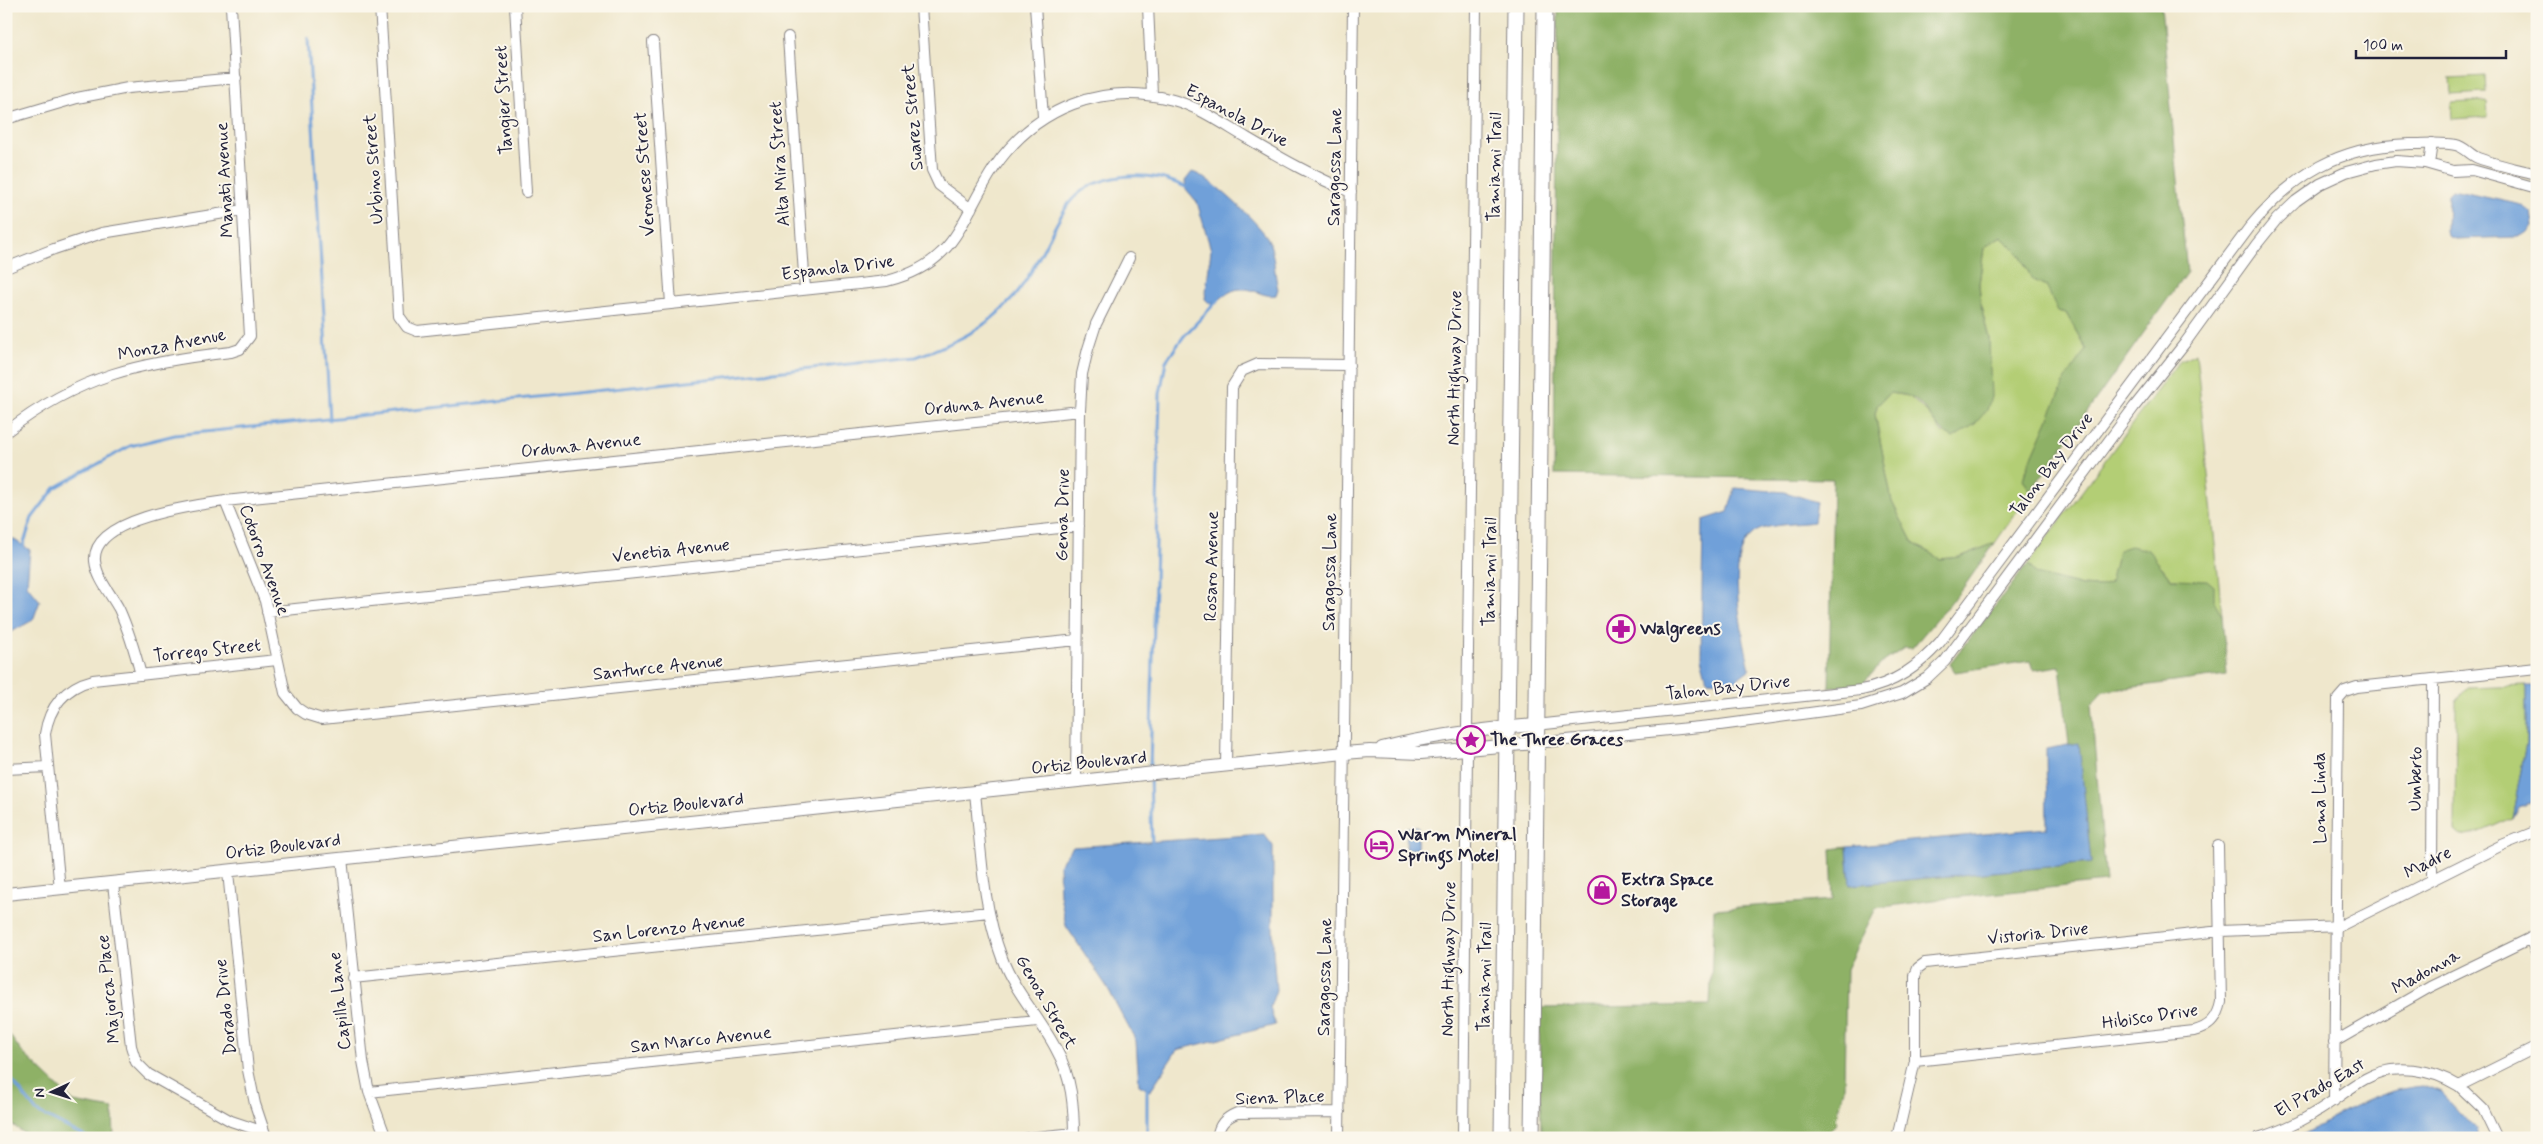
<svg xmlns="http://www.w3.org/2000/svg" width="2543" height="1144" viewBox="0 0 2543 1144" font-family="Mynerve,sans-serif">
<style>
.green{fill:#b3ce74;stroke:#6a7858}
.forest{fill:#8eb166;stroke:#586a50}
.water{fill:#6fa0d9;stroke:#48618a}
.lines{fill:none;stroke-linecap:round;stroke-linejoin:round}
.stream{stroke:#6fa0d9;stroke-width:3}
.minor-casing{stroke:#888484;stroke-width:12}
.tertiary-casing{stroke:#888484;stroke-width:14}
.primary-casing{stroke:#888484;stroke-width:17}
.minor{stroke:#fff;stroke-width:10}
.tertiary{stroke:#fff;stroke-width:12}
.primary{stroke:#fff;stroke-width:15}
.labels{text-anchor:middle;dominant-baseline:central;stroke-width:4;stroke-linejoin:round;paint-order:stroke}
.street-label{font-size:18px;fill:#22223b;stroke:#fbf7ec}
.poi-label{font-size:18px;font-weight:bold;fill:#22223b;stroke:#fbf7ec;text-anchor:start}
</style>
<rect width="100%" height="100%" fill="#fbf7ec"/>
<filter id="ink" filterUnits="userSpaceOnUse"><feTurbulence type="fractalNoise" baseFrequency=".02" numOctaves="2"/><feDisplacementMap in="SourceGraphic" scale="10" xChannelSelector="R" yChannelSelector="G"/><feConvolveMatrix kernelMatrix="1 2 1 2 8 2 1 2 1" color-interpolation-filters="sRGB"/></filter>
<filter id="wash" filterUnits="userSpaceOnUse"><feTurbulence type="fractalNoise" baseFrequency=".0096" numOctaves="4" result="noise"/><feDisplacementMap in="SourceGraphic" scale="20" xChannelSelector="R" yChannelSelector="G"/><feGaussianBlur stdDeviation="1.12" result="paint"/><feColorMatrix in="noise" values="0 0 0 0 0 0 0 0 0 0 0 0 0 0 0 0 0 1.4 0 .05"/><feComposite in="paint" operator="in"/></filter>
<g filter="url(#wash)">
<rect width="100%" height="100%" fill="#efe7cc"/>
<!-- green -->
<path class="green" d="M2485,76L2486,93L2451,95L2450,78Z
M2487,101L2488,117L2452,119L2451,103Z
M2001,236L2020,255L2032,279L2046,286L2066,313L2086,349L2057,402L2025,473L2023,480L2031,491L1995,543L1960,557L1940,559L1913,543L1892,502L1875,414L1877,406L1889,393L1909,396L1929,415L1943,434L1989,375V339L1981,307L1979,284L1984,248Z
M2196,353L2222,615C2212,598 2191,577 2171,579L2162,567L2098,587L2082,586L2035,574L2028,564L2179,361Z
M2526,686V743L2512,818L2480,832L2461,836L2455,831L2456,701L2467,688Z"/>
<!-- forest -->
<path class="forest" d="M1558,6H2161L2187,272L2031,491L2023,480L2025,473L2066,379L2086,349L2066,313L2058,311L2046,286L2032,279L2020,255L2001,236L1984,248L1979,284L1981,307L1989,339L1991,397L1987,410L1975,424L1953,438C1934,430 1927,403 1908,396C1902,394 1895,394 1889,393L1877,406L1875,414L1892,502L1913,543L1940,559L1960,557L1995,543L1963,588L1912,648H1904L1882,663L1862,684L1829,688L1833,479L1554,475Z
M2130,546L2148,550L2171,579L2207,580L2214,586V601L2222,615L2227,675L2104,691L2091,705L2106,882L1941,899L1876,908L1846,969L1844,1089L1835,1125L1825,1137L1541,1138L1539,1008L1710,1005L1714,909L1833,900L1831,849L1847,847L1850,885L2091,863L2078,744L2069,745L2060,666L2033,670L2030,661L1955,672L1950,664L2028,564L2036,574L2082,586L2098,587L2110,583L2118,550Z
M6,1030L21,1051L74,1102L113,1109L114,1138H30L6,1120Z"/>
<!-- water -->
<path class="water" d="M1192,172C1210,176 1256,221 1267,237C1275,251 1274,274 1278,289L1276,295C1264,298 1254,288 1242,289C1227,289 1223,300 1210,304L1205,299L1211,250L1197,202L1186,189L1185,181Z
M2452,190L2522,205L2531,212L2533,226L2527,233L2518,237L2455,239L2448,236L2447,231L2448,194Z
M1735,488L1785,492L1817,502L1814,522C1800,524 1769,524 1757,531C1722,550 1743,637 1750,669L1733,682L1707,680L1701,657L1703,520L1728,512Z
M6,537H10L30,550L27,585L40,601L33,620L6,635Z
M2526,686H2537V801L2518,807L2512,818L2526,743Z
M2079,743L2091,863L1850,885L1847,847L2047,828L2046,749Z
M1407,827H1418L1417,849H1406Z
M1264,834L1273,846V950L1276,990L1270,1007L1275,1025L1177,1050L1150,1091L1139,1085L1136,1041L1107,987L1066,926L1060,895L1059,865L1073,847Z
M2423,1086L2441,1093L2476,1130L2478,1138H2297C2340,1115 2373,1090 2423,1086Z"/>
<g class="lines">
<!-- stream -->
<path class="stream" d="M308,39L330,420
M22,549L32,518L55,488L130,446L175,435L916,357C954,343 985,330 1013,298C1035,271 1047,239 1065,209C1084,178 1127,172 1160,178C1170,180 1180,185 1189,188
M1150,770L1160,394L1166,361L1184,336L1219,299
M1150,776L1152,845
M6,1073L37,1112L88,1138
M1147,1138V1086"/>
</g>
</g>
<g filter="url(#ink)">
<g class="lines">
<defs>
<path id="minor" d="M380,6L399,316L407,327L417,331L887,281C958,263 959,221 994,168C1035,108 1102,81 1173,100C1199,107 1223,124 1247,138C1281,158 1314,177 1351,192
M515,6L526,192
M921,6L932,170L939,185L971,209
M1035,6L1043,117
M1148,6L1152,95
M788,37L805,289
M653,42L671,304
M6,119L77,98L128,88L236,78
M2429,164L2432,143
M6,268L54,249L102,233L243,210
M6,432C79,375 141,362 231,352L240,349L250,336L231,6
M225,501L265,601L285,693L297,708L306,714L322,719L1077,640
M267,612L1079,526
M141,675C135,652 129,631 119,609C111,594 97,579 95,561C91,518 196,505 225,501L1080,411
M1536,725L1861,690C1894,684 1918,667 1940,642L2249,228C2293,174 2339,146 2410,144C2426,144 2441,142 2456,145C2465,147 2470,155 2478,158C2497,165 2517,169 2537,174
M1467,730L1476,6
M1536,743L1720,725L1861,706L1902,693L1927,678L1945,661L2134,407L2185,343L2256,245L2277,219L2296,201L2320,184L2346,172L2376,164L2396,161L2425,163L2453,171L2472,170L2537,188
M1226,766L1232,387L1242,371L1258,364L1349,365
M6,769L48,767
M1076,782L1080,411L1082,374L1088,349L1096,324L1129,258
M975,793C981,847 982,906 1002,958C1014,991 1040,1018 1056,1049C1072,1077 1074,1107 1074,1138
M342,858L363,1061L369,1092L386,1138
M228,872L248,1070L255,1104L266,1137
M2432,879L2433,679
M113,883L131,1046L136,1062L148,1074L231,1121L264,1132
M60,889L45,734C49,707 65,687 93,680L277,660
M2530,938L2537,954
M353,978L989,912
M2334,1042L2430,987L2537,935
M1915,1061L2194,1031C2210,1027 2218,1018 2221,1002L2218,846
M2459,1086L2483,1109L2497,1138
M369,1092L1037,1021
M2334,1101L2338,699L2345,691L2357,687L2537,668
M1027,1138L1074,1133
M1217,1138C1219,1124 1225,1118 1237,1113L1340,1112
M1339,1138L1353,6
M1463,1138L1467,750
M1897,1138L1915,1061V976L1918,968L1925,963L2221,931L2340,926L2502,845L2537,831
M2258,1138C2278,1132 2297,1124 2314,1113C2332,1103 2347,1089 2365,1079C2394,1062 2432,1069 2459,1086L2537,1047"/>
<path id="tertiary" d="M1382,748C1433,735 1483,729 1536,725
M6,894L1344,753L1370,751L1421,753L1536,743"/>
<path id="primary" d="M1502,1138L1516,6
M1532,1138L1545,6"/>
</defs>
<!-- minor casing -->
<use href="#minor" class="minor-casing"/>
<!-- tertiary casing -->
<use href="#tertiary" class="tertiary-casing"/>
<!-- primary casing -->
<use href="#primary" class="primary-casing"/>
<!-- minor -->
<use href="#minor" class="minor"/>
<!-- tertiary -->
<use href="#tertiary" class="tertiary"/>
<!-- primary -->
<use href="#primary" class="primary"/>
</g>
</g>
<!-- icons -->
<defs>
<symbol id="pharmacy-ring" viewBox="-11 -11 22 22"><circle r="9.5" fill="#fbf7ec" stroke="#b5179e" stroke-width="1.5"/><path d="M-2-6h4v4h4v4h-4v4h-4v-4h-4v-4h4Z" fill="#b5179e"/></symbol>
<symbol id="sight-ring" viewBox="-11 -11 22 22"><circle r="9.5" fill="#fbf7ec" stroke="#b5179e" stroke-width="1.5"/><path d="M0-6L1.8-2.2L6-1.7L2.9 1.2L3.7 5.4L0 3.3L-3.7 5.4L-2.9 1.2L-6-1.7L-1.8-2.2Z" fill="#b5179e"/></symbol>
<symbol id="hotel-ring" viewBox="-11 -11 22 22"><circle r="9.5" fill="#fbf7ec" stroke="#b5179e" stroke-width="1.5"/><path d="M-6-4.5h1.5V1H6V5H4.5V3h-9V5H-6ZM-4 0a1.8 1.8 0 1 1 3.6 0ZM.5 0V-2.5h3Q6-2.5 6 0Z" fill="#b5179e"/></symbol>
<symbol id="shop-ring" viewBox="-11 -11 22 22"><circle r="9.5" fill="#fbf7ec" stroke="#b5179e" stroke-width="1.5"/><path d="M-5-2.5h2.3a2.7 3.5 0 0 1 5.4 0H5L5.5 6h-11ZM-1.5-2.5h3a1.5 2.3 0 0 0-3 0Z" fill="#b5179e"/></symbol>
</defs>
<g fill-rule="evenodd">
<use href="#pharmacy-ring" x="1605" y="613" width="32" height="32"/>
<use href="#sight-ring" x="1455" y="724" width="32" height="32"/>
<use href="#hotel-ring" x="1363" y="829" width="32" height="32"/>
<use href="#shop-ring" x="1586" y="874" width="32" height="32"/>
</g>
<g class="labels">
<!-- street labels -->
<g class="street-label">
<text transform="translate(504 100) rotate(-93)">Tangier Street</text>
<text transform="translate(1237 116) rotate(28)">Espanola Drive</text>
<text transform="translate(913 117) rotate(-95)">Suarez Street</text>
<text transform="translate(780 164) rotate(-94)">Alta Mira Street</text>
<text transform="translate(1335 167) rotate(-89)">Saragossa Lane</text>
<text transform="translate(1495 167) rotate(-89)">Tamiami Trail</text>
<text transform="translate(374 169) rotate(-94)">Urbino Street</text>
<text transform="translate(645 174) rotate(-94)">Veronese Street</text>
<text transform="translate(225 180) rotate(-93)">Manati Avenue</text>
<text transform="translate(838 268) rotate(-7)">Espanola Drive</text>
<text transform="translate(172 345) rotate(-11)">Monza Avenue</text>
<text transform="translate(1455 368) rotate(-89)">North Highway Drive</text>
<text transform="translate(984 404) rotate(-6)">Orduna Avenue</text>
<text transform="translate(581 446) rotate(-6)">Orduna Avenue</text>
<text transform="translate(2052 465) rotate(-53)">Talon Bay Drive</text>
<text transform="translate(1063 515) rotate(-89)">Genoa Drive</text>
<text transform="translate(671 551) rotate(-6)">Venetia Avenue</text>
<text transform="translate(264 560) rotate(70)">Cotorro Avenue</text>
<text transform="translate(1212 566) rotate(-89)">Rosaro Avenue</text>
<text transform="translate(1330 572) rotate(-89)">Saragossa Lane</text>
<text transform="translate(1490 572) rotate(-89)">Tamiami Trail</text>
<text transform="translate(207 651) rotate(-6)">Torrego Street</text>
<text transform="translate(658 668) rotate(-6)">Santurce Avenue</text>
<text transform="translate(1728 688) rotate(-6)">Talon Bay Drive</text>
<text transform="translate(1089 763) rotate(-6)">Ortiz Boulevard</text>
<text transform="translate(2416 779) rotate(-89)">Umberto</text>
<text transform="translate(2320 798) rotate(-90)">Loma Linda</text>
<text transform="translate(686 805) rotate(-6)">Ortiz Boulevard</text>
<text transform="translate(283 847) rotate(-7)">Ortiz Boulevard</text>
<text transform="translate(2428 863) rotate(-27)">Madre</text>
<text transform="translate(669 929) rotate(-6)">San Lorenzo Avenue</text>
<text transform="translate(2038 934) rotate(-6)">Vistoria Drive</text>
<text transform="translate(1449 959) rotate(-89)">North Highway Drive</text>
<text transform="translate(2426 972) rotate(-29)">Madonna</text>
<text transform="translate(1325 977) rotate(-89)">Saragossa Lane</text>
<text transform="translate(1485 977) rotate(-89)">Tamiami Trail</text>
<text transform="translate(109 989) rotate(-96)">Majorca Place</text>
<text transform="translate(340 1001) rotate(-96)">Capilla Lane</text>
<text transform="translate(1046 1002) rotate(60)">Genoa Street</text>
<text transform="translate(226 1007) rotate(-96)">Dorado Drive</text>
<text transform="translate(2150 1017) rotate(-8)">Hibisco Drive</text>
<text transform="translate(701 1040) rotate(-6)">San Marco Avenue</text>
<text transform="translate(2320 1088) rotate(-30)">El Prado East</text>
<text transform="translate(1280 1098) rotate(-2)">Siena Place</text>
</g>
<!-- poi labels -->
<g class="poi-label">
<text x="1640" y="629">Walgreens</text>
<text x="1490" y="740">The Three Graces</text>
<text x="1398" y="835">Warm Mineral<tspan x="1398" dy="21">Springs Motel</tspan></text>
<text x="1621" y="880">Extra Space<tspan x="1621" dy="21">Storage</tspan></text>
</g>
</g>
<!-- margin -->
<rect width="2543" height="1144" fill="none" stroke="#fbf7ec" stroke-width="25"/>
<!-- north arrow -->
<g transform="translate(52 1092) rotate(266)" stroke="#fbf7ec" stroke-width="4" paint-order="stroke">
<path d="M0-4L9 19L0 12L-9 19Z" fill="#22223b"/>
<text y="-8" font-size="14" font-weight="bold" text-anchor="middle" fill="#22223b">N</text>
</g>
<!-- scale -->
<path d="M2356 50v8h150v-8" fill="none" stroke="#22223b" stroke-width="2.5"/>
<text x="2363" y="50" font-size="15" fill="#22223b" stroke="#fbf7ec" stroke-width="4" paint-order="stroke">100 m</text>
</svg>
